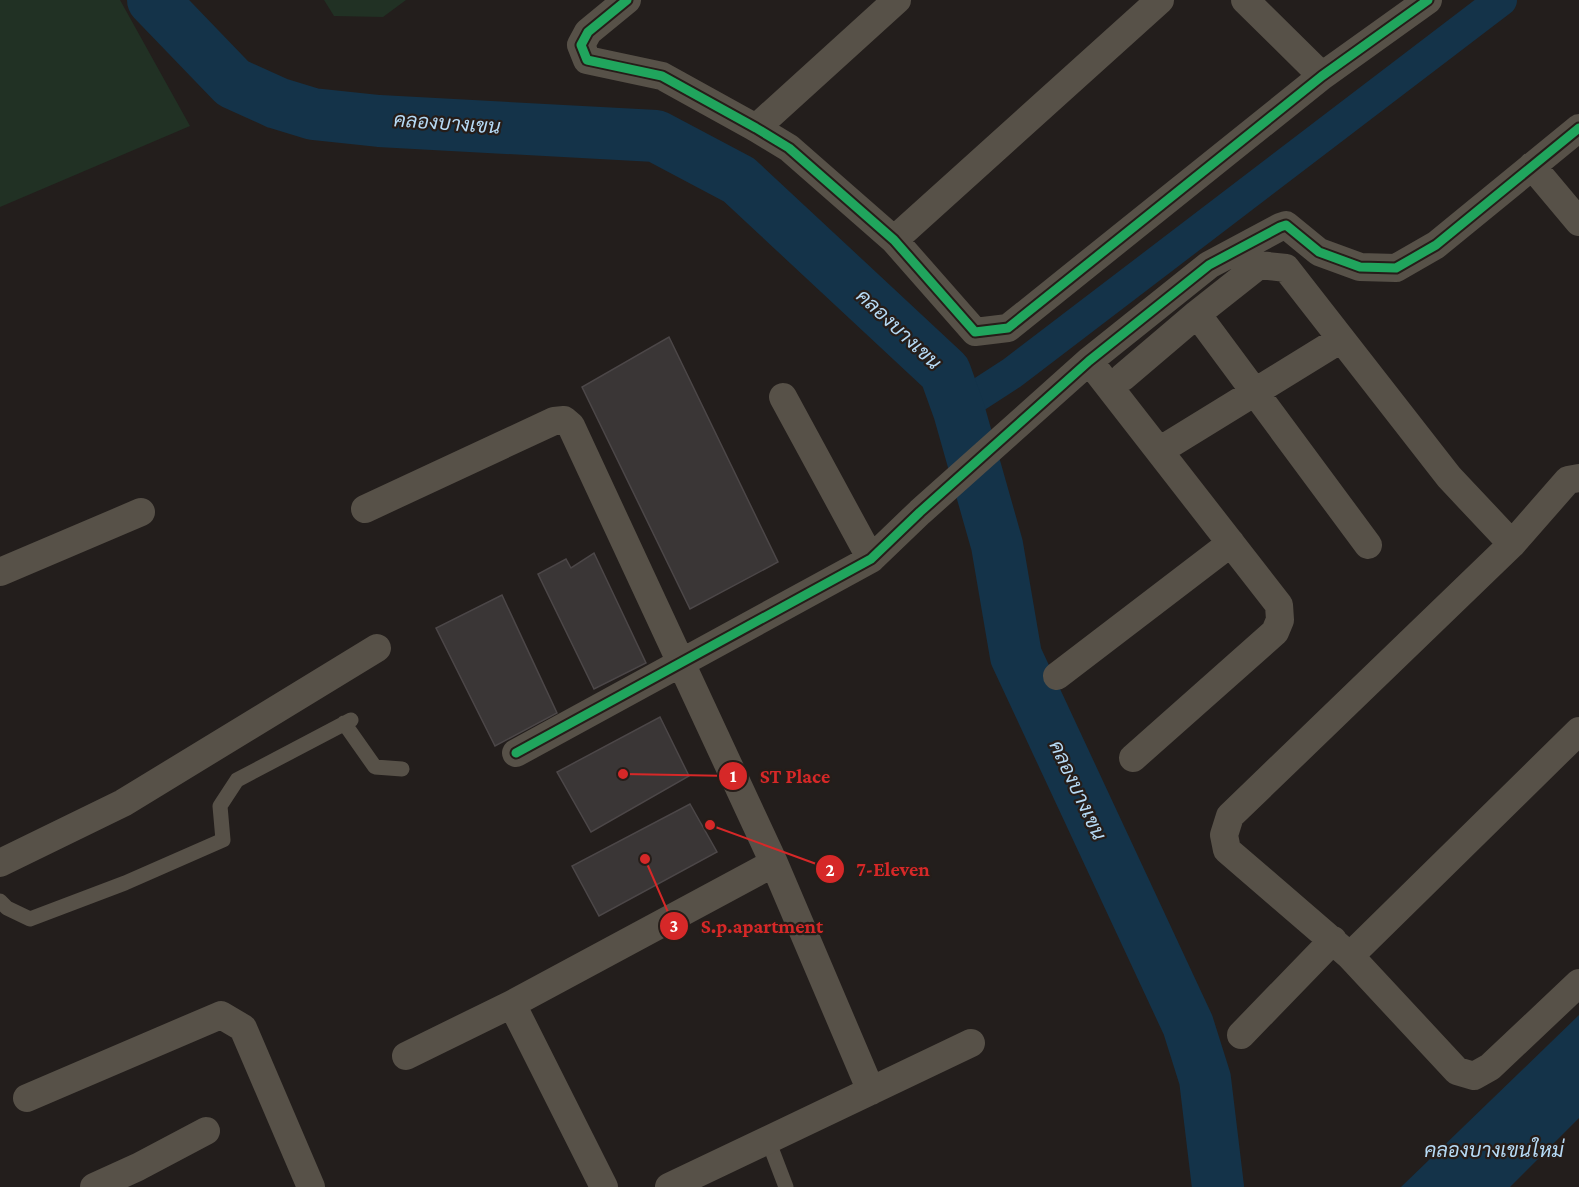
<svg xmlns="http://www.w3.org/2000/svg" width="1579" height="1187" viewBox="0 0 1579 1187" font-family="'Crimson Pro',Sarabun,serif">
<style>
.green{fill:#213124}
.water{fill:#143349}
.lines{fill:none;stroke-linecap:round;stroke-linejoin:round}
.canal{stroke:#143349;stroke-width:32}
.river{stroke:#143349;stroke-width:52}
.building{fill:#3a3636;stroke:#4c4748;stroke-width:1.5}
.service{stroke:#575148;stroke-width:15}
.minor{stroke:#575148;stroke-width:28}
.cycleway-casing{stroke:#261d19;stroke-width:13}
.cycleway{stroke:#20a55d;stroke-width:9}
.labels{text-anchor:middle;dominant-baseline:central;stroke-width:4.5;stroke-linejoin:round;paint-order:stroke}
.water-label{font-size:20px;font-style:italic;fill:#b6daf5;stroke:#261d19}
.leader{fill:none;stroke:#d62828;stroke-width:2}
.callout-dot{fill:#d62828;stroke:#261d19;stroke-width:2}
.mark-label{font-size:18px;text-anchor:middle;font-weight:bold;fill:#fff}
.callout-label{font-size:20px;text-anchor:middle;font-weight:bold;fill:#d62828;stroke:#261d19;stroke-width:4.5;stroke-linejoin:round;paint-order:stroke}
</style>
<rect width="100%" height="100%" fill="#231e1c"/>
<!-- green -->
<path class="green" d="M0,0H120L190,126L0,207Z
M324,0H406L383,17L334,16Z"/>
<!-- water -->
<path class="water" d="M1579,1015V1118L1510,1187H1401Z"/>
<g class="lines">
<!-- canal -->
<path class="canal" d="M958,408L1012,373L1501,0"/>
<!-- river -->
<path class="river" d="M153,0L233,83L277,103L313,114L379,121L656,136L739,180L945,372L959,411L997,545L1016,656L1188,1025L1205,1079L1218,1187"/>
</g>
<!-- building -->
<path class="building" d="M669,337L778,562L690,609L582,387Z
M594,553L646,663L594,689L538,574L566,559L571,568Z
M502,595L557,713L495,746L436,628Z
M660,717L689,776L591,832L557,772Z
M690,804L717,852L599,916L572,866Z"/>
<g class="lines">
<!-- service -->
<path class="service" d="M344,723L375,767L402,769
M0,901L7,908L30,919L125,883L223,840L220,806L237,780L351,720
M768,1140L786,1187"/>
<!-- minor -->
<path class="minor" d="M627,0L588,32L581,45L587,60L662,76L756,128L789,148L894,240L975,332L1008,328L1322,76L1428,0
M1245,0L1322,76
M756,128L897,0
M1532,166L1579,222
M894,240L1160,0
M1197,314L1368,545
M1089,361L1279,605L1280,620L1275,632L1133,758
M1123,377L1197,314L1259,265L1286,268L1449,477L1512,544
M783,397L871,559
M1159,451L1341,339
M1579,478L1568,480L1512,544L1230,816L1224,835L1227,850L1350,956L1457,1071L1474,1076L1490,1067L1579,983
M365,509L554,421L564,420L571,426L774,863L871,1091
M0,572L141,512
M1057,676L1231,543
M516,753L871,559L920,512L1089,361L1209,265L1280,227L1286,225L1319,252L1360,267L1396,268L1436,245L1579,128
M0,863L123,803L377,648
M1350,956L1579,731
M512,1004L604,1187
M1241,1035L1333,940
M406,1056L512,1004L774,863
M27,1098L221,1015L243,1028L311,1187
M94,1187L138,1167L206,1131
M669,1187L971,1043"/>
<defs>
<path id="cycleway" d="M627,0L588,32L581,45L587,60L662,76L756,128L789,148L894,240L975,332L1008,328L1322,76L1428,0
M516,753L871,559L920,512L1089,361L1209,265L1280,227L1286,225L1319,252L1360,267L1396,268L1436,245L1579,128"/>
</defs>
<!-- cycleway casing -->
<use href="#cycleway" class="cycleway-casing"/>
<!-- cycleway -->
<use href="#cycleway" class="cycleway"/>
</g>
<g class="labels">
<!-- water labels -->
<g class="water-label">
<text transform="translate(447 123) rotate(4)">คลองบางเขน</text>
<text transform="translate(899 329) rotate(43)">คลองบางเขน</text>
<text transform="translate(1078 790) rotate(65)">คลองบางเขน</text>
<text x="1494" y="1150">คลองบางเขนใหม่</text>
</g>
</g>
<!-- callouts -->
<path class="leader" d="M623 774L733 776M710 825L830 869M645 859L674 926"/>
<g class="callout-dot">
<circle cx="623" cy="774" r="6"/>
<circle cx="710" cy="825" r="6"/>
<circle cx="645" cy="859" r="6"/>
<circle cx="733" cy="776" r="15"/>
<circle cx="830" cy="869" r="15"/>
<circle cx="674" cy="926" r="15"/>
</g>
<g class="mark-label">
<text x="733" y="782">1</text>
<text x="830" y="876">2</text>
<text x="674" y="932">3</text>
</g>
<g class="callout-label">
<text x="795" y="783">ST Place</text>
<text x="893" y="876">7-Eleven</text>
<text x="762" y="933">S.p.apartment</text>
</g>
</svg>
